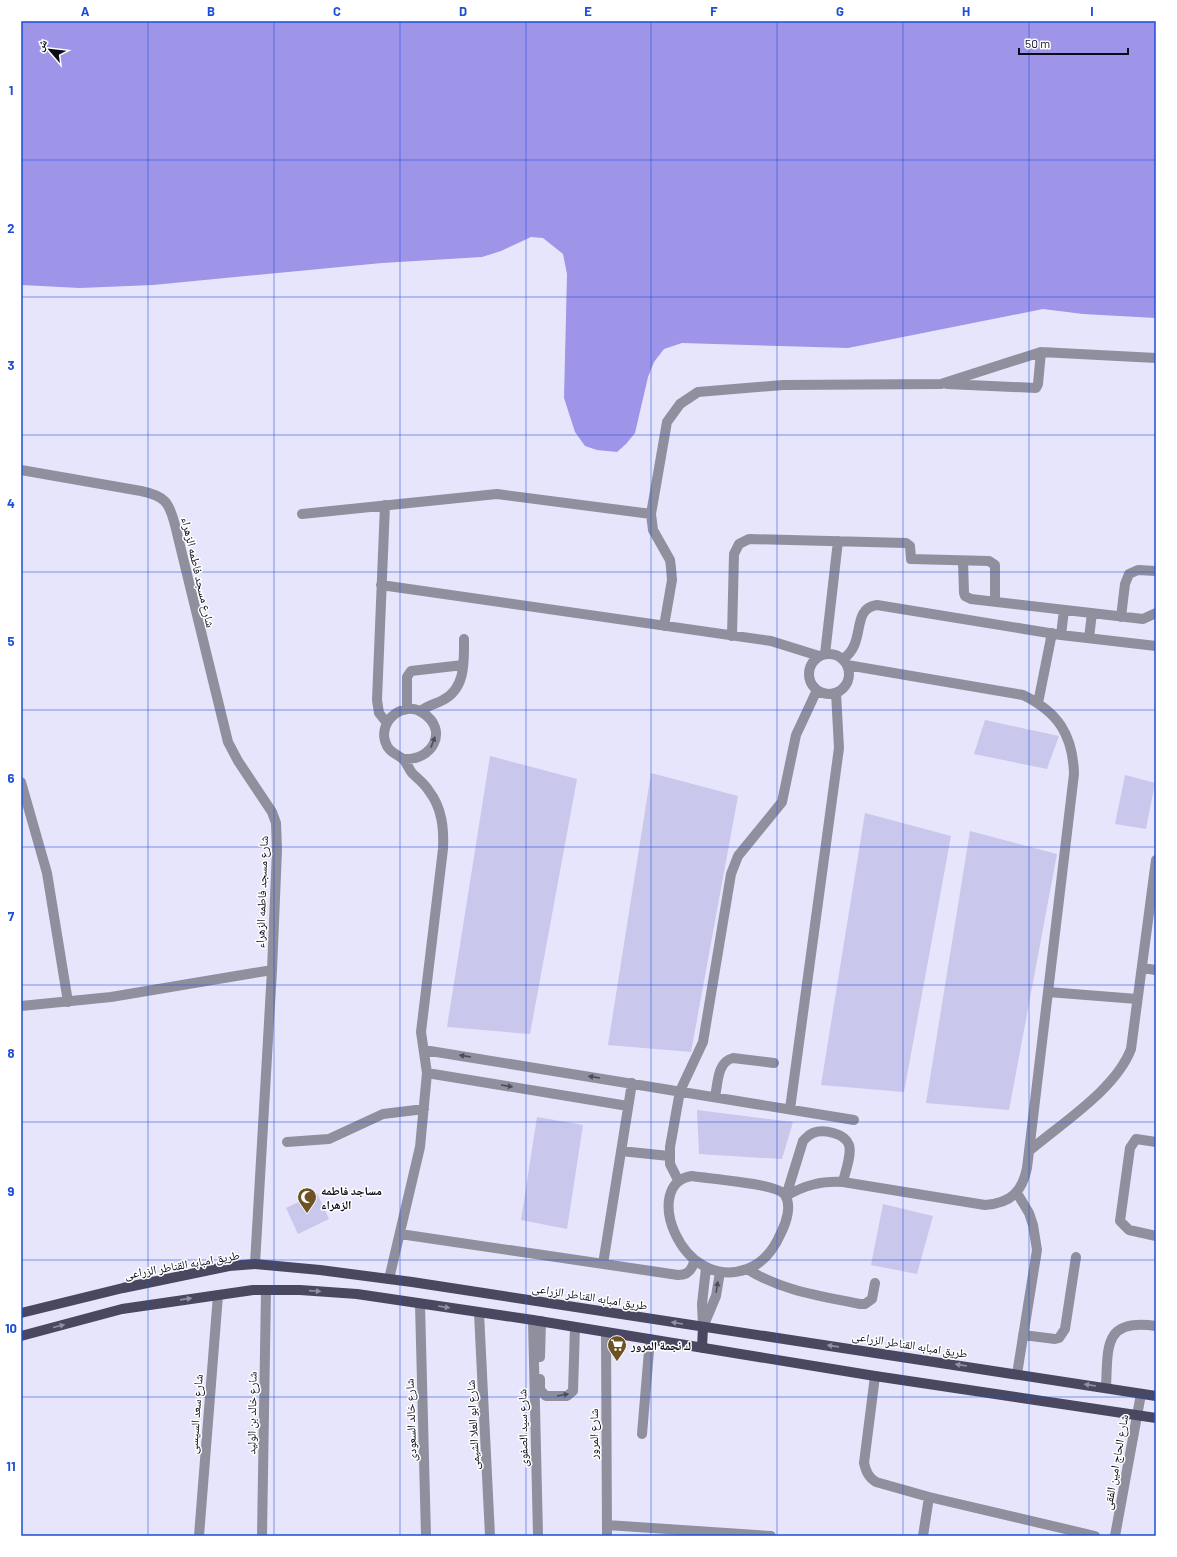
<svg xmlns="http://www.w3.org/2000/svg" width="1177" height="1557" viewBox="0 0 1177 1557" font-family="Barlow,'Noto Naskh Arabic',sans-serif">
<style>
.water{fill:#9e95e9}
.building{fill:#c9c7eb}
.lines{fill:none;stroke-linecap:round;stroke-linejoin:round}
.minor{stroke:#908f9e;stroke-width:10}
.major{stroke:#4a4861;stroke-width:10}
.oneway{fill:#4e4d5a}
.oneway2{fill:#9291a0}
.grid{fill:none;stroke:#1d4ed8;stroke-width:1;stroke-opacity:0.55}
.labels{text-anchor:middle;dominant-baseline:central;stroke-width:3;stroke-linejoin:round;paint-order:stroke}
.street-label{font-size:12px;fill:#0c0b17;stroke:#fff}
.poi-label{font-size:12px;font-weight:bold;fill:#0c0b17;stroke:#fff;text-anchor:start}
.neatline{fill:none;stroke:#1d4ed8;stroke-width:1.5}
.grid-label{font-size:13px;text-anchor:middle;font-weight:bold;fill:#1d4ed8}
</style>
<rect width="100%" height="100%" fill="#e6e5fb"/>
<!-- water -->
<path class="water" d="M21,21H1156V318L1083,314L1043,309L848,348L682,343L664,349L654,362L648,377L635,433L626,444L617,452L597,450L585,446L575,432L564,398L567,274L563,254L543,238L531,237L501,251L482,257L382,263L153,285L80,288L21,285Z"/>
<!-- building -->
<path class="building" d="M985,720L1059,736L1047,769L974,754Z
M490,756L577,779L530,1034L447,1027Z
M651,773L738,796L691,1052L608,1045Z
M1125,775L1155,783L1146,829L1115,824Z
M865,813L951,836L904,1092L821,1085Z
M970,831L1057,854L1009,1110L926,1103Z
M697,1110L793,1122L782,1159L699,1154Z
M537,1117L583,1125L567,1229L521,1220Z
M317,1193L329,1219L298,1234L286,1208Z
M883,1204L933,1216L917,1274L871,1265Z"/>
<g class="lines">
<!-- minor -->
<path class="minor" d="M947,384L1036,388L1038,384L1041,352
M21,470L141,491C165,496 169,502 175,525L228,742L238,761L272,812L276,823L277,850L272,970L255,1264
M385,505L377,700L379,713L387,723
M302,514L497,494L651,514
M963,561L964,593L965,596L971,599L1143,619L1156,613
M381,585L771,641L819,656
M1121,617L1125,584L1129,574L1138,570L1156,571
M664,626L672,580L671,568L670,560L653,530L651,514L667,422L680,404L698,392L783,385L941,384L1041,352L1156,358
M1061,635L1064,610
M732,636L734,554L739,544L749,539L906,543L910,546L911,559L989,561L995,565V601
M1089,638L1092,613
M809 674a20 20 0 1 1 40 0a20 20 0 1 1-40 0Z
M825,654L838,541
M843,659C867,643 850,609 877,605L1061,635L1156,646
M1038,703L1052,633
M407,709V677L411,671L463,665
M421,711C428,705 436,704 443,700C466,688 464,661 464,639
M21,782L47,873L68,1002
M1142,968L1156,970
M1048,992L1137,999
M21,1006L111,997L272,970
M424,1050L854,1120
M427,1073L628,1106
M715,1097C718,1083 717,1062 733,1058L774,1063
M790,1109L839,748L836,693
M287,1142L329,1139L383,1114L424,1109
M1156,1142L1136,1139L1130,1148L1120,1221L1129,1230L1156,1236
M621,1151L669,1156
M1029,1151C1062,1123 1116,1089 1131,1049L1156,860
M692,1176C709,1179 777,1183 785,1195C792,1206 786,1223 781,1233C774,1249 764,1263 747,1269C680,1293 641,1182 692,1176Z
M678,1180L670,1164V1147L680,1091L703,1042L731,874L738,856L782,802L796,735L817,690
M1017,1193L1029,1213L1033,1225L1037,1250L1017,1374
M786,1196C805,1185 821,1181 843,1182L985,1205C1011,1203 1022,1192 1027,1168L1074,774C1073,735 1058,712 1023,695L847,665
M786,1196L803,1141C806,1138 808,1135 813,1133C823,1129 845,1133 849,1145C852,1155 845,1172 843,1182
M400,1234L678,1275C687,1275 692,1271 694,1261
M603,1264L632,1083
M747,1269C782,1291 821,1296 860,1304H865L872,1299L875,1283
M389,1279L420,1147L427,1073L421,1032L443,849C444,828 442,808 429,791C425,784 418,779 412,773C409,769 407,764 404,760C397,753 389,754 385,741C379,720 404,700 423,713C449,730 433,761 403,759
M420,1304L426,1536
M479,1313L490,1536
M533,1320L538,1536
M703,1327L702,1304L706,1268
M703,1327L716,1296L720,1272
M606,1332L607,1536
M1023,1335L1055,1339L1059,1338L1065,1329L1076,1257
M540,1357L541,1321
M875,1376L864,1463C866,1471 868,1477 876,1482L929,1497L1095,1536
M540,1379V1390L546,1396H567L573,1391L575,1327
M1106,1388C1108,1347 1103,1318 1156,1326
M642,1434L650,1339
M607,1525L771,1536
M199,1536L218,1295
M262,1536L266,1290
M923,1536L929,1497
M1115,1536L1141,1394"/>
<!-- major -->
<path class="major" d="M21,1313L123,1288L229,1266L255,1264L320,1270L412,1282L1156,1396
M21,1336L122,1309L253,1290H300L357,1294L533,1320L875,1376L1156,1418
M702,1348L703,1327"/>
</g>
<!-- one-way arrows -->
<defs><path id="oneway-solid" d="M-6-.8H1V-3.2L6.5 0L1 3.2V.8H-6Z"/></defs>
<g class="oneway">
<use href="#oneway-solid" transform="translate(433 742) rotate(-70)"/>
<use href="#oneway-solid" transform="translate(465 1056) rotate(-171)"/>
<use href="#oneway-solid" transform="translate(594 1077) rotate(-171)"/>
<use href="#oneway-solid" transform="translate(507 1086) rotate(9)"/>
<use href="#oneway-solid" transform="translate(717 1287) rotate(-81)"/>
<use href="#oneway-solid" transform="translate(563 1395) rotate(-10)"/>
</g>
<g class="oneway2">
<use href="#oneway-solid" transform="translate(315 1291) rotate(4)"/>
<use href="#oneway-solid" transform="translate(186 1299) rotate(-8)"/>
<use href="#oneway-solid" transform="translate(444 1307) rotate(9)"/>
<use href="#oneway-solid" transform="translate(677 1323) rotate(-171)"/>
<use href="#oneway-solid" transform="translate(59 1326) rotate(-14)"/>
<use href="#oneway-solid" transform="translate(833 1346) rotate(-172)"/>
<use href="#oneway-solid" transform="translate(961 1365) rotate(-171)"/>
<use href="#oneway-solid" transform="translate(1090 1385) rotate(-171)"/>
</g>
<!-- grid -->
<path class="grid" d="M148,21V1536M274,21V1536M400,21V1536M526,21V1536M651,21V1536M777,21V1536M903,21V1536M1029,21V1536M21,160H1156M21,297H1156M21,435H1156M21,572H1156M21,710H1156M21,847H1156M21,985H1156M21,1122H1156M21,1260H1156M21,1397H1156"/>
<!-- icons -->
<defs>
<symbol id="mosque-pin" viewBox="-11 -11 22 30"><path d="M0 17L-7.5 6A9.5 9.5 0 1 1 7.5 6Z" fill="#6d5224" stroke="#fff"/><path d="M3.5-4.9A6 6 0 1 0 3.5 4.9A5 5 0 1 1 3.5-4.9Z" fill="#fff"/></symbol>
<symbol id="supermarket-pin" viewBox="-11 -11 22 30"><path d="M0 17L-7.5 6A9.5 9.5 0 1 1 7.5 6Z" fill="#6d5224" stroke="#fff"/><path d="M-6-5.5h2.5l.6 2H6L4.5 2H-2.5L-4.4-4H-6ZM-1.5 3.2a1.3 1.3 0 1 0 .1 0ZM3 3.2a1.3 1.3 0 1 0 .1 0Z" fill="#fff"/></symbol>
</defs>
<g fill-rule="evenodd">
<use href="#mosque-pin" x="296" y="1186" width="22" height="30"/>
<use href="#supermarket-pin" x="606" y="1334" width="22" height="30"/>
</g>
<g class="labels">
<!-- street labels -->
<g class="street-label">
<text transform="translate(199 572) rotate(77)">شارع مسجد فاطمه الزهراء</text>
<text transform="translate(261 892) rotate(-88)">شارع مسجد فاطمه الزهراء</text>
<text transform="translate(182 1264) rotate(-10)">طريق امبابه القناطر الزراعى</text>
<text transform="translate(590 1296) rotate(9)">طريق امبابه القناطر الزراعى</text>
<text transform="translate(910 1344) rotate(9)">طريق امبابه القناطر الزراعى</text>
<text transform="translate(251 1413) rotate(-89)">شارع خالد بن الوليد</text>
<text transform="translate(195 1414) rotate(-86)">شارع سعد السيسى</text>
<text transform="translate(410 1420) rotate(-92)">شارع خالد السعودى</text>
<text transform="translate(472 1425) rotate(-93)">شارع ابو العلا الشيمى</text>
<text transform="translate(522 1428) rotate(-91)">شارع سيد الصفوى</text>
<text transform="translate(593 1434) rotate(-90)">شارع المرور</text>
<text transform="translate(1115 1462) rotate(-80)">شارع الحاج امين الفقى</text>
</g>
<!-- poi labels -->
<g class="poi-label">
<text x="321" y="1190">مساجد فاطمه<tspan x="321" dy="14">الزهراء</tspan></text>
<text x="631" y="1345">ك نجمة المرور</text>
</g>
</g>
<!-- border -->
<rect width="1177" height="1557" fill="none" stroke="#ffffff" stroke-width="44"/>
<!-- north arrow -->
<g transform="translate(50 50) rotate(298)" stroke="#ffffff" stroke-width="3" paint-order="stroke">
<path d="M0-3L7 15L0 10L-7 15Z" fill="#0c0b17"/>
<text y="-6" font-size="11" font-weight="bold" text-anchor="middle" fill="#0c0b17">ش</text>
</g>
<!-- scale -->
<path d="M1019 48v6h109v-6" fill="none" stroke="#0c0b17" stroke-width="2"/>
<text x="1025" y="48" font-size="12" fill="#0c0b17" stroke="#ffffff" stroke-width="3" paint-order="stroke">50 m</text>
<rect x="22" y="22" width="1133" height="1513" class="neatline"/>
<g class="grid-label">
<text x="85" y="16">A</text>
<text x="211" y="16">B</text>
<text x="337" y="16">C</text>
<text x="463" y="16">D</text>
<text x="588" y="16">E</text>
<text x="714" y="16">F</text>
<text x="840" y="16">G</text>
<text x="966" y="16">H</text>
<text x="1092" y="16">I</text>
<text x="11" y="95">1</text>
<text x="11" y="233">2</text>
<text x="11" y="370">3</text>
<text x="11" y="508">4</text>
<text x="11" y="646">5</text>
<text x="11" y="783">6</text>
<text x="11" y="921">7</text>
<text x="11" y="1058">8</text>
<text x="11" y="1196">9</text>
<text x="11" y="1333">10</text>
<text x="11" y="1471">11</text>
</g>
</svg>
